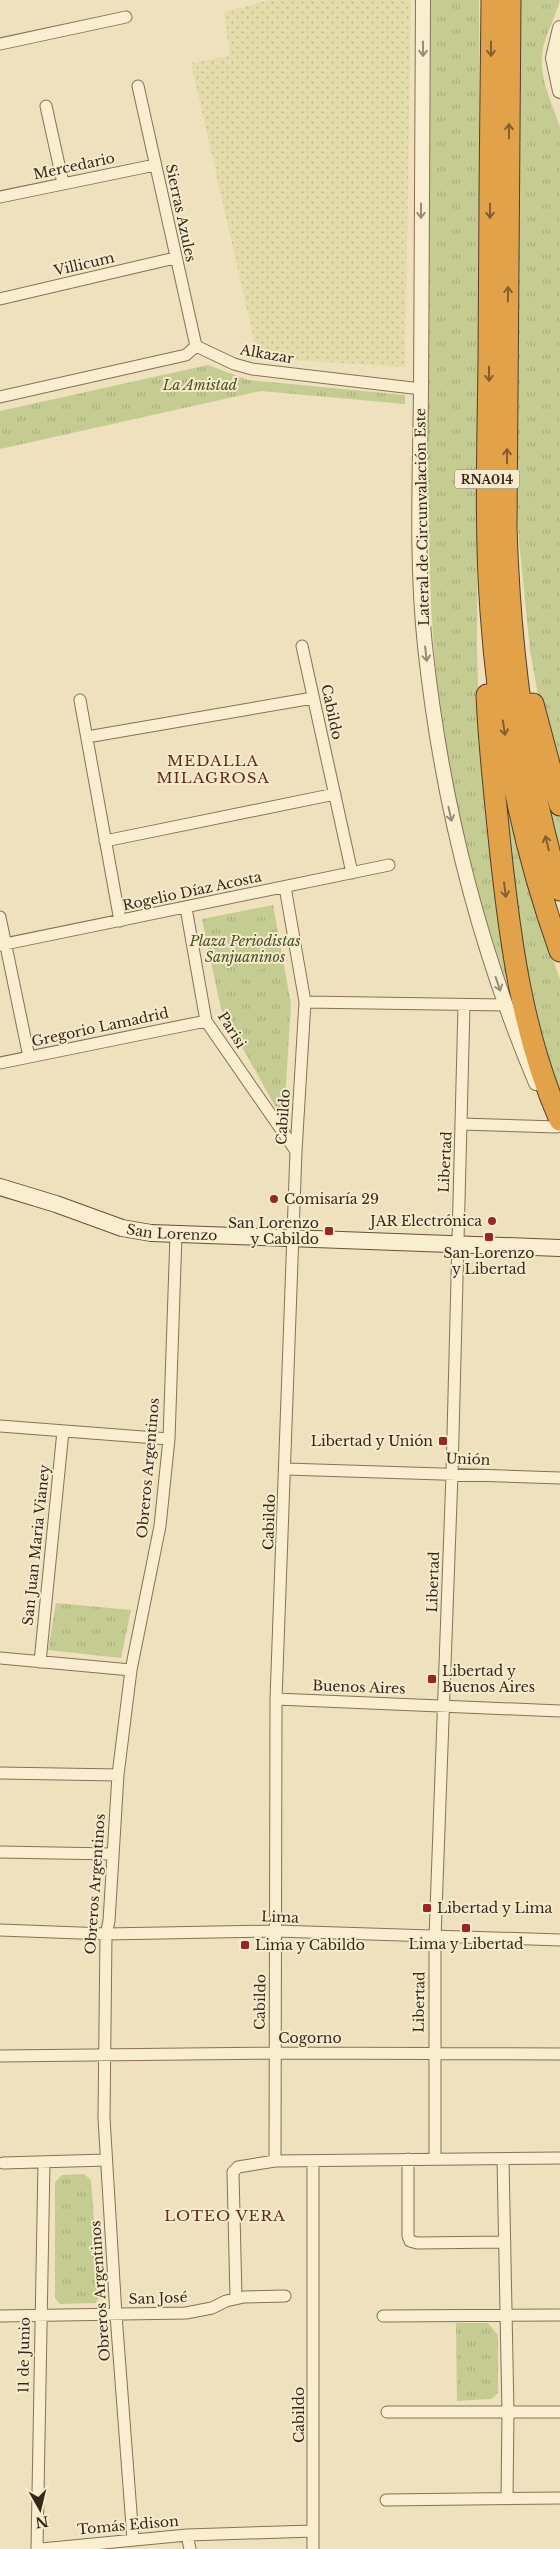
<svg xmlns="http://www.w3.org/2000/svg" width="560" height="2549" viewBox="0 0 560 2549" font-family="'Libre Baskerville',serif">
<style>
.farmland{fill:url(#farmland-dots)}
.grass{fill:url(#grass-tufts)}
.pitch{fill:#c4cc91}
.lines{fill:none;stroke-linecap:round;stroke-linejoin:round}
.minor-casing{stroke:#867156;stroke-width:13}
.tertiary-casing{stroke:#867156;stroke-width:16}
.secondary-casing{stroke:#685139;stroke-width:18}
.motorway-casing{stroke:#543e2a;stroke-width:23}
.minor{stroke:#f9eed0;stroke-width:11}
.tertiary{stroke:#f9eed0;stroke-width:14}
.secondary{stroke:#f9eed0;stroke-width:16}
.motorway{stroke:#e2a249;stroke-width:21}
.oneway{stroke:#978b76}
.oneway2{stroke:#835f30}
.poi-dot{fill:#972624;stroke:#f6ebcc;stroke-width:2}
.labels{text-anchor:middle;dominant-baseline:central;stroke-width:4;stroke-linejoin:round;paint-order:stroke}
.shield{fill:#f6ebcc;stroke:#6f6250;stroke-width:1}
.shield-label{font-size:12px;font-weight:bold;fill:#35281b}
.street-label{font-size:14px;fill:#35281b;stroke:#f6ebcc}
.park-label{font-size:14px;font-style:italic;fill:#455221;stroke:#f6ebcc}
.poi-label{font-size:14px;fill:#35281b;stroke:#f6ebcc;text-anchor:start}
.neighbourhood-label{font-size:15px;letter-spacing:1px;fill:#632a19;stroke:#f6ebcc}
</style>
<defs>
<pattern id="farmland-dots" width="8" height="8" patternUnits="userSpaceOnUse" patternTransform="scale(1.25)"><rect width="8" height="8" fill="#e4dcaa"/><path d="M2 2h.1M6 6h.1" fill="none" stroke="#c4bd92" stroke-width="1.8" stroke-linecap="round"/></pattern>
<pattern id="grass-tufts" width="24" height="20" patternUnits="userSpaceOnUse" patternTransform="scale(1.25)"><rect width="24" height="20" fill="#c4cc91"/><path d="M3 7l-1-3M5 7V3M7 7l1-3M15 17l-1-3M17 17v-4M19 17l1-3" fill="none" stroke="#a9af7c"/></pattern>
</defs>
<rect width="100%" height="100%" fill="#efe1bd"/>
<!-- farmland -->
<path class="farmland" d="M271,0H411L405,367L258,358L191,63L230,56L224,12Z"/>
<!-- grass -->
<path class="grass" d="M431,0H479L480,156L477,646L479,717L518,1015C483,917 455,818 441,716C426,603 428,490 428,376C429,251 430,125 431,0Z
M519,0H560C556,16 547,31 543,48C537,75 552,102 560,127V781L543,721L530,651L517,520Z
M208,365L248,380L405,395V404L261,391L0,449V411Z
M530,716L560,817V854L550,819Z
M495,745L545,938L560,979V1108L536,1039Z
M273,905L291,1004L284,1117L280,1115L221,1009L202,919Z
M56,1603L131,1610L121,1658L48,1650Z
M84,2174L91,2180L100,2296L96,2303L60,2304L55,2298V2182L62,2175Z
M456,2323H488L498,2335V2393L491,2399L457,2401Z"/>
<!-- pitch -->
<path class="pitch" d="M262,926L269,968L248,972L240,930Z"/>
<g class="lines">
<defs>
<path id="minor" d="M0,44L126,17
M138,86L196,346
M46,106L63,183
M0,197L155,165
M0,299L175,258
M196,346L234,364L252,369L421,389
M0,397L186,355L196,346
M302,646L352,873
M80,700L120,921
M87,737L313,698
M105,841L335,794
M186,908L206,1021L296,1151
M0,917L29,1057
M0,945L389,865
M305,1002L505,1005
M0,1063L206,1021
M462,1124L557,1127
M0,1426L169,1439
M286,1469L560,1478
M0,1658L131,1670
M40,1662L63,1431
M276,1699L560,1711
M0,1773L118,1775
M0,1852L111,1854
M0,1930L106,1934L276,1931L560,1940
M0,2056L274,2053L560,2054
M408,2159V2236L410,2241L417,2243L505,2242
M435,2159V1938L452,1474L464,1006
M503,2159L508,2412L507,2499
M275,2161L276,1699L296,1151L305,1002L285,887
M313,2161V2549
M3,2163L106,2160
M236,2298L233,2172L238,2167L275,2161L560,2158
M0,2316L186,2313L212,2308L226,2301L244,2297L285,2296
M383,2316L560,2315
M387,2412H560
M386,2500L560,2498
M187,2535L190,2549
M133,2539L116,2315L104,2118L106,1934L109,1921L118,1775L131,1670L160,1526L169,1439L176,1235
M37,2549L44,2162
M41,2549L187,2535L313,2531"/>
<path id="tertiary" d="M423,0C422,131 422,261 421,392C420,477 416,562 425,646C441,797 477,943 536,1083
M560,28L553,58L560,91"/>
<g id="secondary">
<path id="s1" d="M0,1187L56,1204L122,1228L151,1233L560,1248"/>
</g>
<path id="motorway" d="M492,0C491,120 489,241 489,361C488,445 485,528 491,612C499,727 521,842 560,951
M510,0L506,528C510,650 524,772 560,890
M487,695C489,745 495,796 500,846C510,940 522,1033 560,1120
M533,704L560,805"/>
</defs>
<!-- minor casing -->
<use href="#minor" class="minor-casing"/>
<!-- tertiary casing -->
<use href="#tertiary" class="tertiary-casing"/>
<!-- secondary casing -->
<use href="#secondary" class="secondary-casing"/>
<!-- motorway casing -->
<use href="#motorway" class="motorway-casing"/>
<!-- minor -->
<use href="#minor" class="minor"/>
<!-- tertiary -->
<use href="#tertiary" class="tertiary"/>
<!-- secondary -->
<use href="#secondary" class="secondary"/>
<!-- motorway -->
<use href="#motorway" class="motorway"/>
</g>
<!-- one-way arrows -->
<defs><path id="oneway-shaft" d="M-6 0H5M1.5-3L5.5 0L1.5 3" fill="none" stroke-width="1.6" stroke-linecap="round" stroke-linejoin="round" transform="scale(1.25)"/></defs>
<g class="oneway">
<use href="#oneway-shaft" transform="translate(423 49) rotate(90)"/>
<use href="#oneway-shaft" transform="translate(421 211) rotate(90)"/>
<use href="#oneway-shaft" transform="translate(426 654) rotate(83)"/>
<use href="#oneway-shaft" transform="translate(450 814) rotate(78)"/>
<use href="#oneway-shaft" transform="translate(498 984) rotate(71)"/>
</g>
<g class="oneway2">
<use href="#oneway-shaft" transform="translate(491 49) rotate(90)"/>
<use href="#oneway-shaft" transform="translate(509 131) rotate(-90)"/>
<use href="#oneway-shaft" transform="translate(490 211) rotate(90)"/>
<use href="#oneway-shaft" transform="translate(508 294) rotate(-89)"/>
<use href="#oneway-shaft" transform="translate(489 374) rotate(90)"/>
<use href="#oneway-shaft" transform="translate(507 456) rotate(-90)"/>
<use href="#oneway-shaft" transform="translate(504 728) rotate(81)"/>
<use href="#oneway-shaft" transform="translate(547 843) rotate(-104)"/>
<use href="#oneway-shaft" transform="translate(505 890) rotate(83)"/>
</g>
<!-- markers -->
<g class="poi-dot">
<circle cx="274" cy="1199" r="5"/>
<circle cx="492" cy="1221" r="5"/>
<rect x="324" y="1226" width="10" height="10" rx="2.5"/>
<rect x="484" y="1232" width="10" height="10" rx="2.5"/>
<rect x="438" y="1436" width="10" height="10" rx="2.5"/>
<rect x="427" y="1674" width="10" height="10" rx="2.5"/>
<rect x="422" y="1903" width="10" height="10" rx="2.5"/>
<rect x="461" y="1923" width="10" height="10" rx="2.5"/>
<rect x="240" y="1940" width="10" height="10" rx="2.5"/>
</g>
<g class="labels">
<!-- shield labels -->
<rect class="shield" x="454.5" y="469.5" width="65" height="19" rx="4"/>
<g class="shield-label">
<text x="487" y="479">RNA014</text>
</g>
<!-- street labels -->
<g class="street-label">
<text transform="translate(74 166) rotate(-12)">Mercedario</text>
<text transform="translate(181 213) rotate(78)">Sierras Azules</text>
<text transform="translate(84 264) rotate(-13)">Villicum</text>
<text transform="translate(267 354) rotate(10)">Alkazar</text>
<text transform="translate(422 517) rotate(-91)">Lateral de Circunvalación Este</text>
<text transform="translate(332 712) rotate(78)">Cabildo</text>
<text transform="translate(192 891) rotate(-12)">Rogelio Díaz Acosta</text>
<text transform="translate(100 1027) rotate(-12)">Gregorio Lamadrid</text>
<text transform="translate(232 1030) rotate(58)">Parisi</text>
<text transform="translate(283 1117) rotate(-86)">Cabildo</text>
<text transform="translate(445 1162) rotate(-87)">Libertad</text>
<text stroke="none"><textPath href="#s1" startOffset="179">San Lorenzo</textPath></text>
<text transform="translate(468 1459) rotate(2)">Unión</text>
<text transform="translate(148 1468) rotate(-85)">Obreros Argentinos</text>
<text transform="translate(269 1522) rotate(-88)">Cabildo</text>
<text transform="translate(36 1545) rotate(-84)">San Juan Maria Vianey</text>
<text transform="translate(433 1582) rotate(-88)">Libertad</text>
<text transform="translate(359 1687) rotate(2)">Buenos Aires</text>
<text transform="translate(95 1884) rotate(-86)">Obreros Argentinos</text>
<text transform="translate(280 1917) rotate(2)">Lima</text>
<text transform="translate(260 2002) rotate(-89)">Cabildo</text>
<text transform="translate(419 2002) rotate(-89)">Libertad</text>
<text x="310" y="2038">Cogorno</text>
<text transform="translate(100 2291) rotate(-94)">Obreros Argentinos</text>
<text transform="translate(158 2298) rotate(-2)">San José</text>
<text transform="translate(24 2355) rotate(-89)">11 de Junio</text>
<text transform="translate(299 2415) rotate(-90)">Cabildo</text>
<text transform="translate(128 2525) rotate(-5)">Tomás Edison</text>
</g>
<!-- park labels -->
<g class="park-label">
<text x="200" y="385">La Amistad</text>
<text x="245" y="941">Plaza Periodistas<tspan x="245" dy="16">Sanjuaninos</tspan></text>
</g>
<!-- poi labels -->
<g class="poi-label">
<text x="284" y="1199">Comisaría 29</text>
<text x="482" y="1221" text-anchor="end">JAR Electrónica</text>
<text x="319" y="1223" text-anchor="end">San Lorenzo<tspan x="319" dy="16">y Cabildo</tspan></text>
<text x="489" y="1253" text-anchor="middle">San Lorenzo<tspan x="489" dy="16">y Libertad</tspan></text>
<text x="433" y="1441" text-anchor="end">Libertad y Unión</text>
<text x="442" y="1671">Libertad y<tspan x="442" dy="16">Buenos Aires</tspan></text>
<text x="437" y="1908">Libertad y Lima</text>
<text x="466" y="1944" text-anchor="middle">Lima y Libertad</text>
<text x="255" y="1945">Lima y Cabildo</text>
</g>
<!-- neighbourhood labels -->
<g class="neighbourhood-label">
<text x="213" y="760">MEDALLA<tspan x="213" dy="17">MILAGROSA</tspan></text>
<text x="225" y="2215">LOTEO VERA</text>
</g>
</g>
<!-- north arrow -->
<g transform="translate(40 2509) rotate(172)" stroke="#f6ebcc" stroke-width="4" paint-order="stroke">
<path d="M0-4L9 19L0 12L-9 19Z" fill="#35281b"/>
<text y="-8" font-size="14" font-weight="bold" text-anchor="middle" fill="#35281b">N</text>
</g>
</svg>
